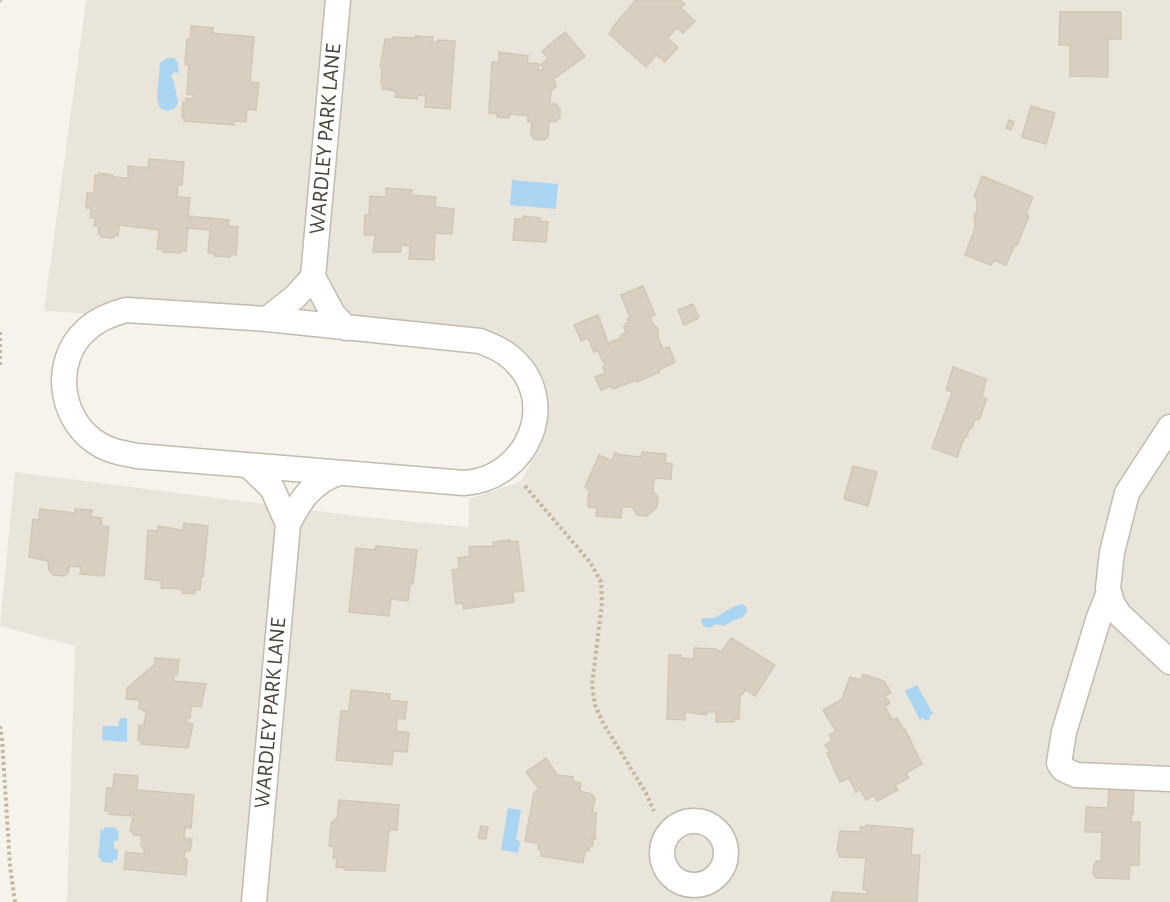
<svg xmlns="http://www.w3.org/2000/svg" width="1170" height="902" viewBox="0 0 1170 902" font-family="'Alegreya Sans',sans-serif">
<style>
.residential{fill:#eae5da}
.water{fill:#a9d4f2}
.building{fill:#d8cfc1;stroke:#d3c7b4;stroke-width:1.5}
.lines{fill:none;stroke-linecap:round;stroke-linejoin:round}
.minor-casing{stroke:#c2bbae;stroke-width:27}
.path{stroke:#c4b79f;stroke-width:4;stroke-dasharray:3 3;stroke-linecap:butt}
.minor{stroke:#fff;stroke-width:24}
.labels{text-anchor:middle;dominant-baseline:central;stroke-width:5;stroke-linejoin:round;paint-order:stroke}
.street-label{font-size:22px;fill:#4b4439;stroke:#fff}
</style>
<rect width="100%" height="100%" fill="#f6f3ec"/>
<!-- residential -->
<path class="residential" d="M86,0H1170V902H67L75,646L0,626L15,472L364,517L469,527V499L520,482L540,447L543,397L530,358L504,336L44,311Z"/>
<!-- water -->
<path class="water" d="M167,58H174L178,63L179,73L174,72L171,76L174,82L178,103L175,108L167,111L160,108L157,100L160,63Z
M512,180L558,184L556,209L510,205Z
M743,604L746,607L747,611L743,617L732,621L725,626L716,624L709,628L703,626L701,619C706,617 712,619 716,617C726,612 731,606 743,604Z
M917,685L933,714L929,715L930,719L925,721L923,718L920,720L905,691Z
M120,718H127V742L102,740L103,726H118Z
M508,808L521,810L516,840L520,841L518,853L501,850Z
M104,827L117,828L116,830L119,831L118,841H114V849L118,850L117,860H113V863L101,862V859L98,858L101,829L104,830Z"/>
<!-- building -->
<path class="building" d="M636,0H680L685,4L681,8L695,21L683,33L677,28L667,38L678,47L665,62L656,55L646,67L609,34L613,29L612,28Z
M1060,12H1121V39H1108V77L1070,76V45H1059Z
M191,26L213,28L212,33L254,37L250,82L259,83L256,110L247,109L246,122L234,121V125L184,121V117H182L183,102H186V98L193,99L194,95L187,94L189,65L185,64L187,39L190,40Z
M565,32L585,56L554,79L556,87L551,90L550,104H556L560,109V118L555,122L549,121L548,137L544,140L534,139L531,135L532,122H528V116L510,114L509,118L497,117L498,114L489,113L492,62H499V52L528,56L527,63L539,64L538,70H542L544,68L541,65L548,58L542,51Z
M415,36L433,37L432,42H437L438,40L455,41L450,109L425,107L426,96L418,95L417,99L395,97L396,91L382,89L383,85H381L382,68H380L385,39H393V37L415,38Z
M1031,106L1055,113L1046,144L1022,137Z
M1009,120L1014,122L1011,130L1006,128Z
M149,159L184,162L182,185L178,184L177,197L190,198L188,216L229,220L228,226L238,227L236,255L230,254V257L214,256V253H208L210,230L188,228L186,251H180V253L163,252V249H157L159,230L119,225L118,236L115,235L114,238L101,237V234H98L99,227L94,226L95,218H90L91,208H86L87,193H94L95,175L99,176V173L113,175V177L128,178V166L148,168Z
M982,176L1033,197L1026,215L1029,216L1017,245L1015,244L1006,265L994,260L991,265L965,255L975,228L974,214L977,212V198L974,197Z
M386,188L412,190L411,195L436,197L435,207L454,209L452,234L435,233L434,260L409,259L410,246L401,245V252H373L375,235H364L365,215H369L370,196L386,197Z
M523,216L540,218V221L548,222L546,242L513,240L515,219H523Z
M643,286L655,315L650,317L653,324L658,329V337L663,349L669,347L675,362L659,370L660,372L637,382L636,380L613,389L611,386L601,390L595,377L605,373L603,367L605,366L598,351L594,352L588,338L581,341L574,325L598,315L609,345L612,341L620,339L621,335L626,332L624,328L626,323L629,322L627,319L630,317L621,295Z
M693,304L699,318L684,325L678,310Z
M953,367L986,379L982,397L987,398L979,420L975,419L972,428H970L966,437L965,436L957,457L932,448L952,392L946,390Z
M642,452L666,454L665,463L672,464L671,479L654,478L653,491L658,497L657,507L647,516L637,515L633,507H622L621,518L596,516L597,508L588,507L589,490L585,487L599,455L612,461L615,453L622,455L641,457Z
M853,466L877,472L868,506L844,499Z
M40,509L75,513V509L92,510L91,517L102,518L101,525L109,527L104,576L80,574L81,567L69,566L68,573L64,576L53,575L49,570L48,561L29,557L33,519L39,520Z
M184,523L208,526L203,577H201L200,590H195V594L182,593V589L161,588L162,581L145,579L148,530L158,531V526L181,530L183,532Z
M510,540V542L518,541L524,591L513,592L514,602L463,609V603L456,604L452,570L459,569L458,558L470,556L469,547L494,546L493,542Z
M376,546L417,550L413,584H410L408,601L391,599L389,616L349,612L356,548L375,550Z
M731,638L775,665L755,696L746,690L740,696L739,719H735L734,722H716V712H706V715L685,712V720L667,719L669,655H681V658L694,659V648L716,649L721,652Z
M155,658L179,660L177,675H174V681L206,684L201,707L191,706L190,718H187V723L193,724L188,748L141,744V740H138L139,725H144L146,712L139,708L140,700L126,699L127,688L155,664Z
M863,674L884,681L891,693L885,696L890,703L885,706L892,720L897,718L904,730L905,729L922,764L906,773L909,778L895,785L898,790L877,801L874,795L866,800L860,789L856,792L849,778L840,782L827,753L830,752L825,745L832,741L829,735L836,731L823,710L842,699L850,677L861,680Z
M351,690L390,694L389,700L407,702L405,719L397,718L396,731L409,733L407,752L393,751L392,765L336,760L341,711H349Z
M546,758L556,773V775L573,777L572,781L581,783L580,791L592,794L595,799L592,812L596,813L595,839L590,838L593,841L592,846L589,847V851H585L583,863L541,856V850H538L539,844L525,841L534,793L539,789L526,772Z
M114,774L138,776L137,790L194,795L191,828L185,827L184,838L192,839L190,851H185L184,859H187L186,875L124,869L126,852L144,854V849L141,845L142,836L134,835L130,830L134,813H131V816L109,814L110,811H105L107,788H113Z
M1109,785L1134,786L1133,813L1132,812L1131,822H1140L1139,865H1130L1129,879L1096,878L1093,873L1094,865L1097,861H1101L1102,832H1085L1086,807L1108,808Z
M339,800L399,805L397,830H389L385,871L345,870V868L336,867L337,859L333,858L334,847L329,846L331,822L334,823V819H337Z
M866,825L913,829L911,855H920L917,902H831L833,892L867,894V890L863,889L866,858L839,857V851H837L840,831L860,832V827H865Z
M481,826L488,827L486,839L478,838Z"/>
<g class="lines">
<defs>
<path id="minor" d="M338,0L313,277L333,314L346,328
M126,310L267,319L480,341C490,345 501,349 509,356C562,398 529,479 464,483L137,456C122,453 107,451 94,441C59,416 53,361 85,331C96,320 111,314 126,310Z
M267,319L295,297L313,277
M1170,427L1127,493L1112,552L1108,588L1112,603L1119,614L1170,662
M248,465L272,488L288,524
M1108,595L1099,617L1064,732L1059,763L1063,769L1076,775L1170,779
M662 853a32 32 0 1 1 64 0a32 32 0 1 1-64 0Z
M254,902L288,524C300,500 313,481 339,473"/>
</defs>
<!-- minor casing -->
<use href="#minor" class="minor-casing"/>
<!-- path -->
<path class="path" d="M0,1L1,0
M0,332V366
M525,486L590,562L601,582L602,603L592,685L595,705L603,723L646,793L654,811
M0,726L2,738L10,866L15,902"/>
<!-- minor -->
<use href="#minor" class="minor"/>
</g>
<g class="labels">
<!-- street labels -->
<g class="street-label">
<text transform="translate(325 139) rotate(-85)">WARDLEY PARK LANE</text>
<text transform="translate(270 713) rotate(-85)">WARDLEY PARK LANE</text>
</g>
</g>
</svg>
